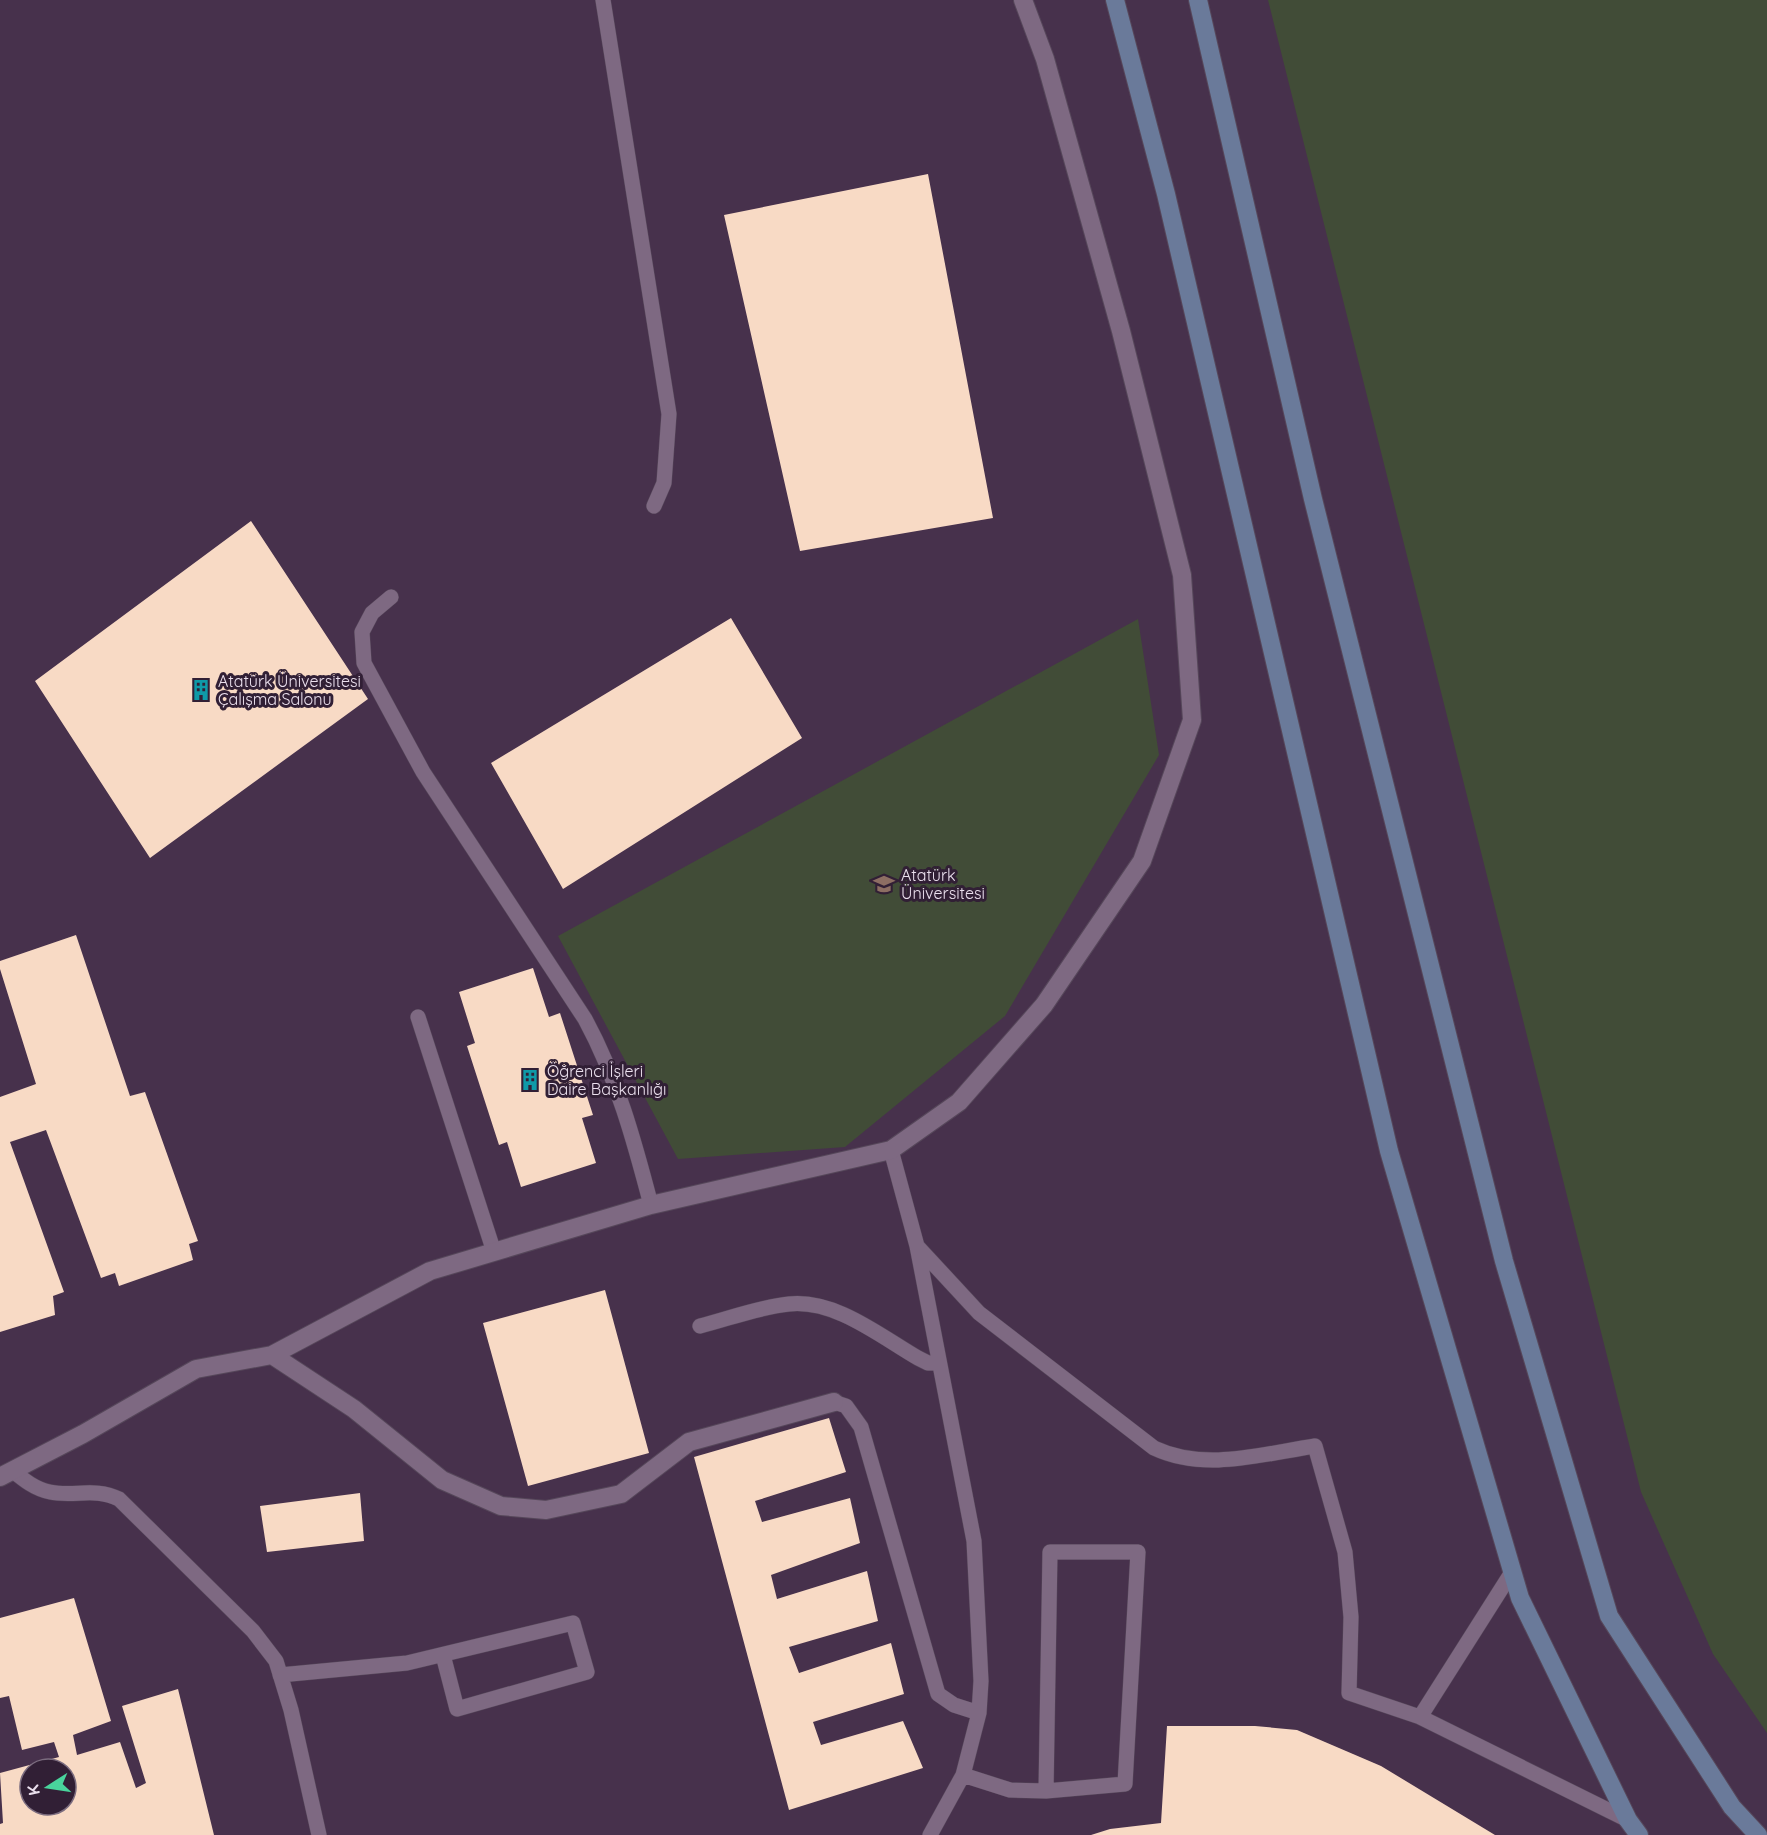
<svg xmlns="http://www.w3.org/2000/svg" width="1767" height="1835" viewBox="0 0 1767 1835" font-family="Quicksand,sans-serif">
<style>
.built{fill:#47314c;fill-rule:evenodd}
.green{fill:#414c37}
.building{fill:#f8dac5;fill-rule:evenodd}
.lines{fill:none;stroke-linecap:round;stroke-linejoin:round}
.lane-casing{stroke:#56475a;stroke-width:16}
.street-casing{stroke:#56475a;stroke-width:20}
.secondary-casing{stroke:#56475a;stroke-width:20}
.lane{stroke:#7e6982;stroke-width:15}
.street{stroke:#7e6982;stroke-width:18}
.secondary{stroke:#6a7a9a;stroke-width:18}
.labels{text-anchor:middle;dominant-baseline:central;stroke-width:6;stroke-linejoin:round;paint-order:stroke}
.poi-label{font-size:16px;fill:#ebe0ee;stroke:#311f35;text-anchor:start}
</style>
<rect width="100%" height="100%" fill="#3b293f"/>
<!-- built -->
<path class="built" d="M0,0H1767V1835H0ZM30,1769H66V1805H30Z"/>
<!-- green -->
<path class="green" d="M1268,0H1767V1733L1713,1654L1641,1492Z
M1138,619L1159,755L1005,1016L845,1147L678,1159L558,936Z"/>
<!-- building -->
<path class="building" d="M928,174L993,518L800,551L724,215Z
M251,521L368,699L150,858L35,681Z
M731,618L802,738L563,889L491,763Z
M76,935L130,1096L145,1092L198,1241L189,1244L193,1260L119,1286L115,1273L101,1278L46,1130L10,1142L64,1292L53,1296L55,1315L0,1332V1097L36,1084L0,969V961Z
M533,968L549,1017L560,1013L593,1115L582,1118L596,1163L521,1187L507,1142L499,1145L467,1046L475,1043L459,992Z
M605,1290L649,1453L528,1486L483,1323Z
M829,1418L846,1472L755,1501L762,1522L850,1498L860,1543L771,1575L777,1599L867,1571L878,1621L789,1647L799,1673L891,1643L904,1694L813,1722L821,1745L903,1721L923,1768L789,1810L694,1457Z
M360,1493L364,1541L267,1552L260,1506Z
M74,1598L111,1721L73,1735L77,1755L120,1742L136,1788L146,1783L122,1706L178,1689L214,1835H0V1824L3,1823L0,1773L59,1757L54,1742L22,1750L9,1696L0,1698V1618ZM30,1769H66V1805H30Z
M1167,1726H1255L1297,1730L1381,1766L1495,1835H1091L1110,1829L1161,1823Z"/>
<g class="lines">
<defs>
<path id="lane" d="M603,0L669,414L664,483L654,506
M391,597L372,613L362,632L364,663L423,772L585,1019C617,1078 634,1140 651,1205
M418,1017L494,1252
M891,1150L917,1246L979,1313L1154,1448C1205,1472 1262,1454 1315,1446L1345,1552L1351,1617L1349,1693L1420,1717
M917,1246L974,1541L981,1681L979,1713L963,1775L930,1835
M700,1326C728,1319 759,1307 789,1304C835,1299 880,1336 918,1358L928,1363H939
M834,1402L846,1406L861,1427L938,1694L954,1705L979,1713
M13,1471C24,1480 35,1489 50,1492C74,1497 95,1487 119,1499L253,1631L276,1661L291,1710L319,1835
M1512,1572L1420,1717L1628,1820
M280,1675L407,1663L573,1623L587,1672L457,1709L443,1655
M963,1775L1010,1790L1046,1791L1125,1784L1138,1552H1050L1046,1791"/>
<path id="street" d="M272,1355L430,1271L651,1205L891,1150L959,1102L1044,1005L1142,861L1192,720L1182,575L1121,331L1045,59L1023,0
M0,1477L83,1434L196,1369L272,1355L354,1409L442,1480L501,1506L546,1510L621,1494L689,1442L834,1402"/>
<path id="secondary" d="M1115,0L1166,194L1389,1151L1520,1598L1628,1820L1639,1835
M1198,0L1313,499L1504,1261L1609,1616L1732,1807L1758,1835"/>
</defs>
<!-- lane casing -->
<use href="#lane" class="lane-casing"/>
<!-- street casing -->
<use href="#street" class="street-casing"/>
<!-- secondary casing -->
<use href="#secondary" class="secondary-casing"/>
<!-- lane -->
<use href="#lane" class="lane"/>
<!-- street -->
<use href="#street" class="street"/>
<!-- secondary -->
<use href="#secondary" class="secondary"/>
</g>
<!-- icons -->
<defs>
<symbol id="building-bare" viewBox="-9 -9 18 18"><path d="M-4-6H4V6H1V3H-1V6H-4ZM-2.5-4.3h1.7v1.8h-1.7ZM.8-4.3h1.7v1.8H.8ZM-2.5-1h1.7V.8h-1.7ZM.8-1h1.7V.8H.8Z" fill="#0f9aa8" stroke="#311f35" stroke-width="2.5" paint-order="stroke"/></symbol>
<symbol id="university-bare" viewBox="-9 -9 18 18"><path d="M0-5L7-2L0 1L-7-2ZM-4 1L0 2.5L4 1V4Q0 6-4 4Z" fill="#8d6e63" stroke="#311f35" stroke-width="2.5" paint-order="stroke"/></symbol>
</defs>
<g fill-rule="evenodd">
<use href="#building-bare" x="186" y="675" width="30" height="30"/>
<use href="#university-bare" x="869" y="869" width="30" height="30"/>
<use href="#building-bare" x="515" y="1065" width="30" height="30"/>
</g>
<g class="labels">
<!-- poi labels -->
<g class="poi-label">
<text x="218" y="681">Atatürk Üniversitesi<tspan x="218" dy="18">Çalışma Salonu</tspan></text>
<text x="901" y="875">Atatürk<tspan x="901" dy="18">Üniversitesi</tspan></text>
<text x="547" y="1071">Öğrenci İşleri<tspan x="547" dy="18">Daire Başkanlığı</tspan></text>
</g>
</g>
<!-- north arrow -->
<g transform="translate(48 1787) rotate(258)"><circle r="28" fill="#311f35" stroke="#7b6c7f" stroke-width="1.5"/>
<path d="M0-4.5L10 22L0 15L-10 22Z" fill="#49d49c"/>
<text y="-9" font-size="16" font-weight="bold" text-anchor="middle" fill="#ebe0ee">K</text>
</g>
</svg>
